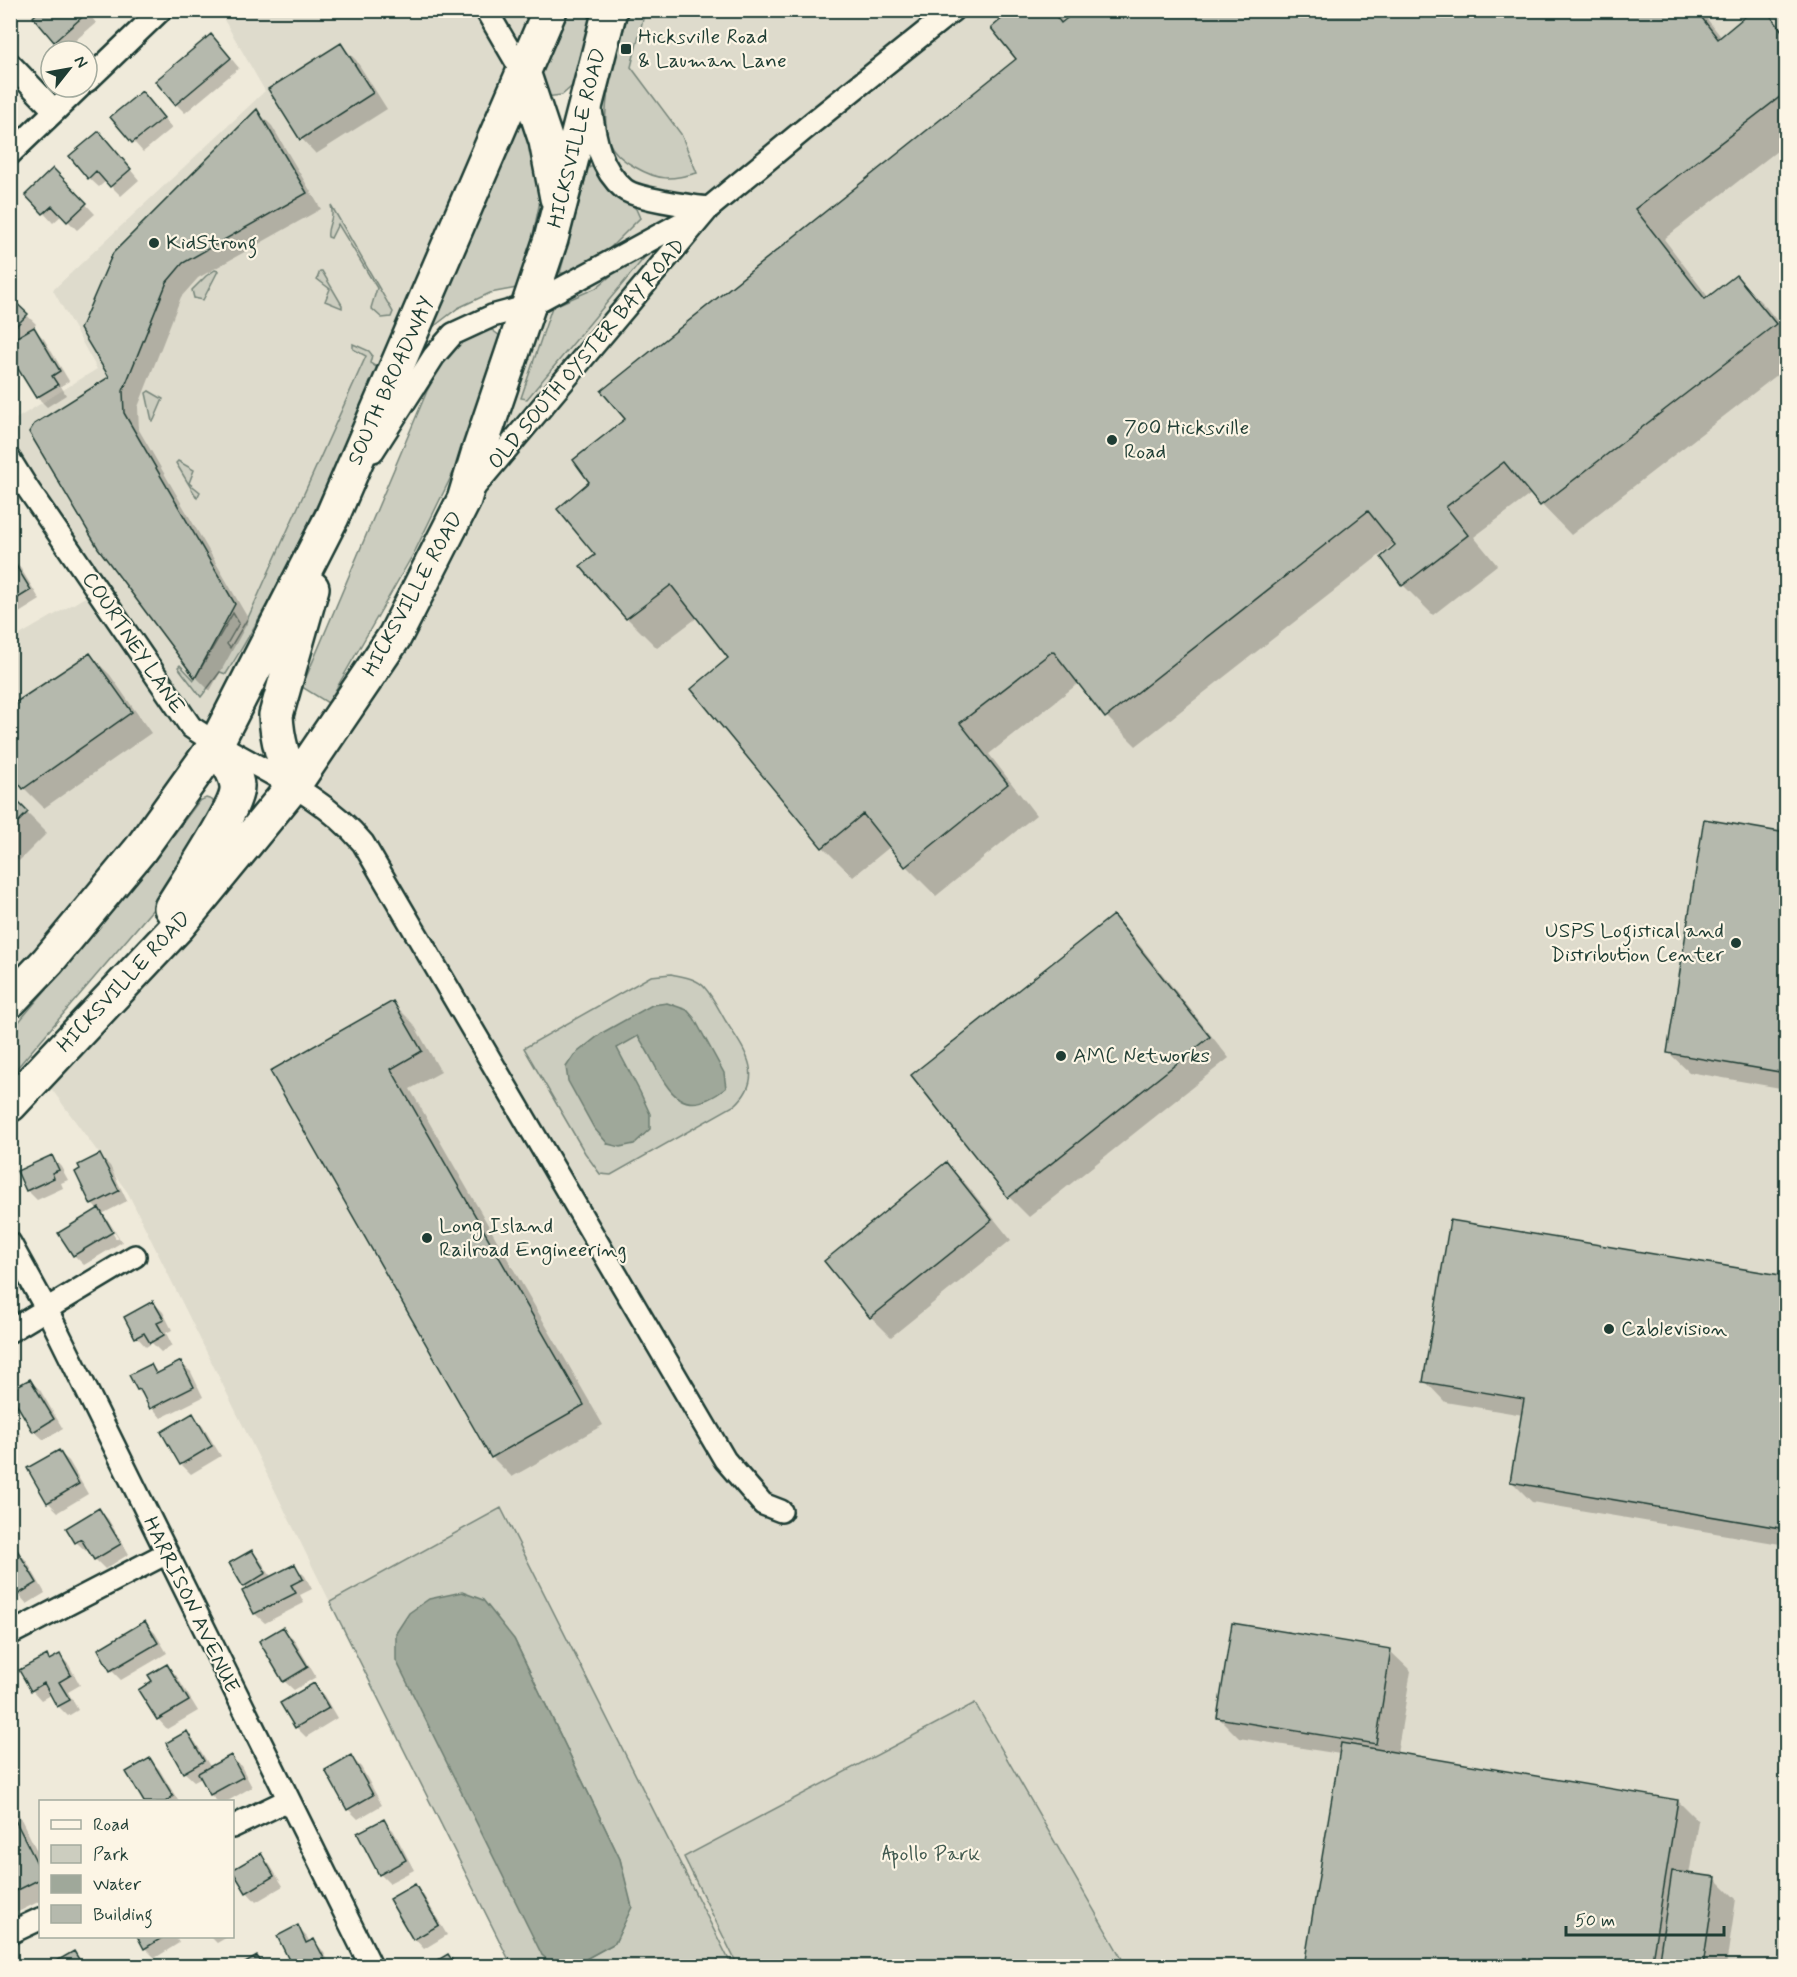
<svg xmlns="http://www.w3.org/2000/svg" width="1797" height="1977" viewBox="0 0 1797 1977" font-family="Mynerve,sans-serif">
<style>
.built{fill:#dedbcc}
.green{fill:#cccdbf;stroke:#76857a;stroke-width:1.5}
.water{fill:#9fa89a;stroke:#6c7d71;stroke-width:1.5}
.shadow{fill:#0003;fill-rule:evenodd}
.building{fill:#b5b9ad;stroke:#1f3d34;stroke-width:1.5}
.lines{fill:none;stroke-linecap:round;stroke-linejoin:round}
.street-casing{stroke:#1f3d34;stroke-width:26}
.primary-casing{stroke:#1f3d34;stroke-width:38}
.street{stroke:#fcf5e5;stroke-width:21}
.primary{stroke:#fcf5e5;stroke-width:33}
.poi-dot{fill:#1f3d34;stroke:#fcf5e5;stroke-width:2}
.labels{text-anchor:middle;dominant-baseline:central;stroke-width:4.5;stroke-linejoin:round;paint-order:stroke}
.poi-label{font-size:21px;fill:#1f3d34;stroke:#fcf5e5;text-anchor:start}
.street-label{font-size:21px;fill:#1f3d34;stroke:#fcf5e5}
.park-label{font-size:21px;fill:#425a50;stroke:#fcf5e5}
</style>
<rect width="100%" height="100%" fill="#efeada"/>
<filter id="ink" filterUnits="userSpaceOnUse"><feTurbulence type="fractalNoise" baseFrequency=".0167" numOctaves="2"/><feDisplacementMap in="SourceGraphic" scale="12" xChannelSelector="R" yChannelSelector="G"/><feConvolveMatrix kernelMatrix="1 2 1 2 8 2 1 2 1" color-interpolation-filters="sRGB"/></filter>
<g filter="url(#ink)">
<!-- built -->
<path class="built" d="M219,11H542L408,328L195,755L11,984V640L101,588L11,450V422L97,369L53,290L265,91Z
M618,11H1786V1966H732L501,1508L330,1602L128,1193L50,1087L444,572Z"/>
<!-- green -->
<path class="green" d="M567,11H596L578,81L562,95L545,97L538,82Z
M629,11H645L631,67L681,134L697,173C671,180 659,181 635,167C624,161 614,154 609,142C597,109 620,44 629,11Z
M526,125L544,182L522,287L490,293L458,308L428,331L517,127Z
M590,167H595L636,209L640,218L607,251L576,273H560L588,169Z
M331,205L393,312L391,317L382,318L371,308L377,288L338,224L331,238L328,237C326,225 335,221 331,205Z
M649,252L527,399L521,398L552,307L596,288L638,253Z
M215,270L218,271L203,300L194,298L192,290L206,276Z
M320,271H322L342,305V308L325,301L330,289L317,279Z
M492,330L500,336L502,345L468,442L415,551L328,703L302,687L427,391C444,361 453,332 492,330Z
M353,344L369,351L372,355L370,363L378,368C333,473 287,577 226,674L220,672L201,697L178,667L180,665L194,680L233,613L239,623L227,644L230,648L248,618L366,356L353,349Z
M149,391L163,399L154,420L152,421L146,393Z
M178,461L194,470L189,483L200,492L197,498L176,463Z
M206,798L212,800L215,804L171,888L11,1075V1031L152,864L199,801Z
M671,974C683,977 697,978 705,988C713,997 719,1010 725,1020C743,1048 767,1076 735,1105L611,1175L600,1174L585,1153L524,1048L651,976Z
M501,1508L732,1966H573L615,1943L631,1907L620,1859L514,1639L542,1955L555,1966H512L330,1602Z
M975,1703L1126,1966H738L684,1857Z"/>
<!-- water -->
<path class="water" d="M667,1003L687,1010L694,1018L724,1073L726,1088C672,1130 663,1072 638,1036L617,1048L640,1092L650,1114V1129L634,1144L620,1147L608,1144L594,1128L568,1081L566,1067L574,1055L602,1033L652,1005Z
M462,1592L483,1600L514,1639L620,1859L632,1907L615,1943L573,1966H555L542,1955L396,1660V1633L409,1613L429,1599Z"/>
<!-- shadow -->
<path class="shadow" d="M86,10L96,23L64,50L55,41Z
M1015,10H1052L1064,22L1079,10H1700L1722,38L1765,10L1786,32V144L1664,239L1709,298L1736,277L1766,307L1786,332V368L1571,535L1531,494L1474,537L1497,565L1433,615L1403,585L1401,542L1399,540L1136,746L1107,717L1080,682L989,754L1036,815L936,896L906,866L891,846L853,877L823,847L693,689L731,658L698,617L657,648L627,618L597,556L591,482L627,420L1018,59Z
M220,45L239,68L185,113L176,104Z
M341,45L356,60L387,109L316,154L302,139Z
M151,103L172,128L143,152L112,117Z
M257,111L272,126L321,209L198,278L181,297L138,407L139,430L249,620L210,691L196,677L100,547L111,377Z
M108,143L139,180L121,196L106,181L99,187L89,178Z
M53,170L95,214L77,230L62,215L53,223L27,195Z
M10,299L36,324L33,328L44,339L69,381L61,386L66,395L47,407L37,397L10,353Z
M10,557L18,564L40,600L19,613L10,604Z
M90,655L110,675L151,733L44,808L24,788L10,769Z
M10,796L47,833L19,861L10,853Z
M1706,821L1786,834V1089L1689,1072L1668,1052Z
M1113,917L1133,937L1229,1058L1029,1217L1009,1197Z
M393,1003L413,1023L441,1072L410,1089L603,1425L512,1477L492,1457L272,1072Z
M100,1156L110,1166L127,1201L102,1214L122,1242L84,1265L74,1255L60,1233L98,1210L92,1204ZM104,1219H107L119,1237L116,1239Z
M52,1157L61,1167L68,1180L61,1183L63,1188L37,1200L27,1190Z
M946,1164L966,1184L1011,1240L891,1337L871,1317Z
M1451,1221L1786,1278V1545L1532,1502L1512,1482L1523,1415L1445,1402L1425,1381Z
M153,1302L163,1312L172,1330L166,1333L172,1345L161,1352L152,1343L146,1347L137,1337Z
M181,1363L191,1372L203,1397L161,1418L138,1390L151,1365L159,1374Z
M30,1380L40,1390L63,1429L44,1440L34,1431Z
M192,1415L202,1425L221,1456L191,1474L181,1464Z
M10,1418L21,1436L10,1443Z
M59,1452L69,1461L88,1494L58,1512L48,1502Z
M99,1510L108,1519L129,1554L105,1569L95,1559L89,1549L86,1551L76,1542Z
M16,1550L26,1560L45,1593L27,1604L18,1594Z
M252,1551L261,1561L272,1578L295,1566L305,1576L312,1589L300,1595L304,1603L265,1623L255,1614L244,1592L248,1590L244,1586Z
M145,1623L155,1633L167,1653L121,1680L111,1670Z
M283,1629L293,1638L316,1677L294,1690L284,1681Z
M1390,1651L1411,1671L1397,1754L1678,1801L1698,1821L1689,1875L1716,1879L1736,1899L1726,1966H1306L1340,1754L1239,1738L1219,1718Z
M60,1656L69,1665L80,1685L68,1692L78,1710L68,1716L58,1706L52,1694L41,1700L32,1690L46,1657L50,1661Z
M167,1666L176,1675L198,1711L167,1729L158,1719L154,1682Z
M313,1685L323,1694L337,1718L306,1737L296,1727Z
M187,1733L196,1743L211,1768L231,1757L241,1766L252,1787L226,1802H218L211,1795L202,1777L194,1781L184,1772Z
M351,1757L361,1767L382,1805L358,1819L348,1809Z
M150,1760L159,1769L179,1802H146Z
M10,1804L16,1809L40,1857V1901L10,1916Z
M383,1821L393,1830L414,1870L389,1883L380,1874Z
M260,1855L270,1865L283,1886L256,1902L247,1892Z
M414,1886L424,1896L447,1935L424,1949L415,1939Z
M297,1927L307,1937L310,1943L314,1941L323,1951L331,1966H294L279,1936Z
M139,1936H175L179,1943L155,1958L145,1948Z
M210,1936H229L217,1943Z
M73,1953L85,1966H51Z
M448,1956L458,1966H430Z"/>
<!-- building -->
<path class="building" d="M40,10H86L88,12L54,42L33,17Z
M1012,10H1051L1061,23L1077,10H1696L1718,39L1753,10H1766L1786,36V95L1785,93L1635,209L1705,299L1736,275L1776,324L1540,506L1504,462L1446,507L1468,535L1402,586L1381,557L1395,545L1368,511L1105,718L1053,651L960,723L1008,784L905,867L863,814L822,848L691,689L728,658L671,585L626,619L580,566L595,555L557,509L589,482L573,460L625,419L601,391L1016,59L991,28Z
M211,34L231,58L175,105L155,81Z
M341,43L373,93L300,140L268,89Z
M142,91L164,118L132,143L110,117Z
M257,109L307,193L183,263L167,282L123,391L124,413L235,604L195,678L98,548L29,432L34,424L109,377L80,329L113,253Z
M99,131L131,169L110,187L96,171L88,179L69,156Z
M53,168L87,203L67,222L52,206L43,214L25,195Z
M10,297L28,314L10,332Z
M34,327L60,371L52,376L58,385L36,398L10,356V341Z
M10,556L31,590L10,603Z
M90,653L132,712L23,789L10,772V706Z
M10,794L28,812L10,830Z
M1704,819L1786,833V1073L1667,1053Z
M1113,915L1210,1037L1008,1198L911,1075Z
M393,1001L422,1051L391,1069L584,1405L491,1458L270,1071Z
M100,1154L119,1191L91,1205L75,1172L80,1169L78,1165Z
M52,1155L59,1170L52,1173L54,1178L26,1191L17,1171Z
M946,1162L992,1220L870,1318L824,1261Z
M99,1208L113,1232L73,1256L58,1233Z
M1450,1220L1786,1276V1529L1510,1482L1524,1399L1423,1382Z
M153,1301L164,1320L157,1323L164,1335L150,1343L144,1333L135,1338L124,1317Z
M181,1361L194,1387L150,1409L140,1389L137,1390L129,1375L151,1364L156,1374Z
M30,1379L54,1419L33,1432L10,1393V1390Z
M193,1413L212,1446L180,1465L161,1432Z
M59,1450L79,1484L47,1503L27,1468Z
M99,1508L121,1544L94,1560L81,1539L75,1543L66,1528Z
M16,1548L37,1583L17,1595L10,1585V1552Z
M252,1550L266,1573L243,1587L229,1563Z
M295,1564L303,1579L291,1585L296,1593L254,1614L242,1591Z
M145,1621L158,1643L110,1671L98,1649Z
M1232,1623L1391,1649L1376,1744L1217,1718Z
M283,1627L308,1667L283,1682L259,1641Z
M60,1654L71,1675L59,1682L70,1700L57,1707L44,1683L31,1691L19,1670L47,1655L49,1660Z
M167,1664L189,1701L157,1720L138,1690L152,1681L148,1675Z
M314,1683L329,1708L295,1728L280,1703Z
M187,1731L204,1761L183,1773L166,1743Z
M1341,1743L1678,1800L1651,1966H1304Z
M231,1755L243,1777L210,1795L198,1773Z
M351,1755L373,1795L347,1810L325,1770Z
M150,1758L173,1796L165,1802H144L126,1772Z
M10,1810L40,1869V1879L10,1894Z
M384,1819L406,1860L379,1875L357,1833Z
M261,1853L274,1876L246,1893L232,1870Z
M1672,1871L1716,1877L1703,1966H1658Z
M415,1884L439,1925L413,1940L389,1899Z
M298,1925L306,1943L314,1939L328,1966H292L277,1936Z
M137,1936H165L144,1949Z
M74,1951L83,1966H48Z
M448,1954L456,1966H428Z
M257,1956L264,1966H240Z"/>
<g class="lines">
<defs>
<path id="street" d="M486,10L524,75
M10,64L55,111
M87,81L161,10
M591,110C595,139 600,169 624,189C636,199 692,206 709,208
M10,154L80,87
M373,451L434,356L453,334L492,316L529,306L698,214
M10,460L28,489L191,727C249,767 316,787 363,843L725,1460L763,1504L781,1511
M473,489L709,208L812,123L953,10
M10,1243L47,1310L371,1966
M10,1331L135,1256
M10,1634L165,1554
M232,1827L288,1800
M10,1933L40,1919"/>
<path id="primary" d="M524,75L546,141L557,198
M294,785C284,761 277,741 276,715L312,588
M171,908C184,886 239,806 237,786C236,771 223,757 216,744
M10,1001L48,961L140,850L216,744L332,517L550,10
M10,1105L179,925L294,785L395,636L464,500L478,454L551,239L610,10"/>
</defs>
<!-- street casing -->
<use href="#street" class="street-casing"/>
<!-- primary casing -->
<use href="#primary" class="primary-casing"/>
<!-- street -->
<use href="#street" class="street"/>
<!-- primary -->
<use href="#primary" class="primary"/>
</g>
</g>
<!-- markers -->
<g class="poi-dot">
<rect x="620" y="43" width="12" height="12" rx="3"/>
<circle cx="154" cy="243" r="6"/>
<circle cx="1112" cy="440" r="6"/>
<circle cx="1736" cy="943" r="6"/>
<circle cx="1061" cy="1056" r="6"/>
<circle cx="427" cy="1238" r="6"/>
<circle cx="1609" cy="1329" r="6"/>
</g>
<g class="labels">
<!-- poi labels -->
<g class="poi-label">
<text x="638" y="37">Hicksville Road<tspan x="638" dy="24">&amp; Lauman Lane</tspan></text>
<text x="166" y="243">KidStrong</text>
<text x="1124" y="428">700 Hicksville<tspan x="1124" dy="24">Road</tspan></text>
<text x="1724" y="931" text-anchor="end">USPS Logistical and<tspan x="1724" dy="24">Distribution Center</tspan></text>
<text x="1073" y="1056">AMC Networks</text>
<text x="439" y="1226">Long Island<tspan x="439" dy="24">Railroad Engineering</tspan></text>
<text x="1621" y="1329">Cablevision</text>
</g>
<!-- street labels -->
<g class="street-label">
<text transform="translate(577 138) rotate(-76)">HICKSVILLE ROAD</text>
<text transform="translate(587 354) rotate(-50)">OLD SOUTH OYSTER BAY ROAD</text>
<text transform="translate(391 381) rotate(-66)">SOUTH BROADWAY</text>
<text transform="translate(413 594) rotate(-61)">HICKSVILLE ROAD</text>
<text transform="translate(133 643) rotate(56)">COURTNEY LANE</text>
<text transform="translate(124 982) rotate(-47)">HICKSVILLE ROAD</text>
<text transform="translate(191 1605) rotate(64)">HARRISON AVENUE</text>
</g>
<!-- park labels -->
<g class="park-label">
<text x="931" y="1854">Apollo Park</text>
</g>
</g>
<!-- margin -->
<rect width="1797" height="1977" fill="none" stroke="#fcf5e5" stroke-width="36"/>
<rect x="18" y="18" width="1761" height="1941" fill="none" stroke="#1f3d34" stroke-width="2" filter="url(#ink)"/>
<!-- legend -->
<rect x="39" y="1800" width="195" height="138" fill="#fcf5e5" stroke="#a4ab9e" stroke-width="1.5"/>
<rect x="51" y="1820" width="30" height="9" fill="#fcf5e5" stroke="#a4ab9e" stroke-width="1.5"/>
<text x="93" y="1830" font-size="18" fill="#1f3d34">Road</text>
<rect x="51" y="1845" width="30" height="18" fill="#cccdbf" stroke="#a4ab9e" stroke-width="1.5"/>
<text x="93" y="1860" font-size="18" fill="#1f3d34">Park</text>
<rect x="51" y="1875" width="30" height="18" fill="#9fa89a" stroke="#a4ab9e" stroke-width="1.5"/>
<text x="93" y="1890" font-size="18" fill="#1f3d34">Water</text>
<rect x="51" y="1905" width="30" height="18" fill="#b5b9ad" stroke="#a4ab9e" stroke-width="1.5"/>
<text x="93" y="1920" font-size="18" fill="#1f3d34">Building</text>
<!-- north arrow -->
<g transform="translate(69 69) rotate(59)"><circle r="28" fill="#fcf5e5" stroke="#a4ab9e" stroke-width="1.5"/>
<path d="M0-4.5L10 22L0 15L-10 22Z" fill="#1f3d34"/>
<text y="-9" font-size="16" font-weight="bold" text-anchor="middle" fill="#1f3d34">N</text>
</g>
<!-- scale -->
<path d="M1566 1926v9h158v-9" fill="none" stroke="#1f3d34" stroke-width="3"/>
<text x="1575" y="1926" font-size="18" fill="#1f3d34" stroke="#fcf5e5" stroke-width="4.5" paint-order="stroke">50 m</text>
</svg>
